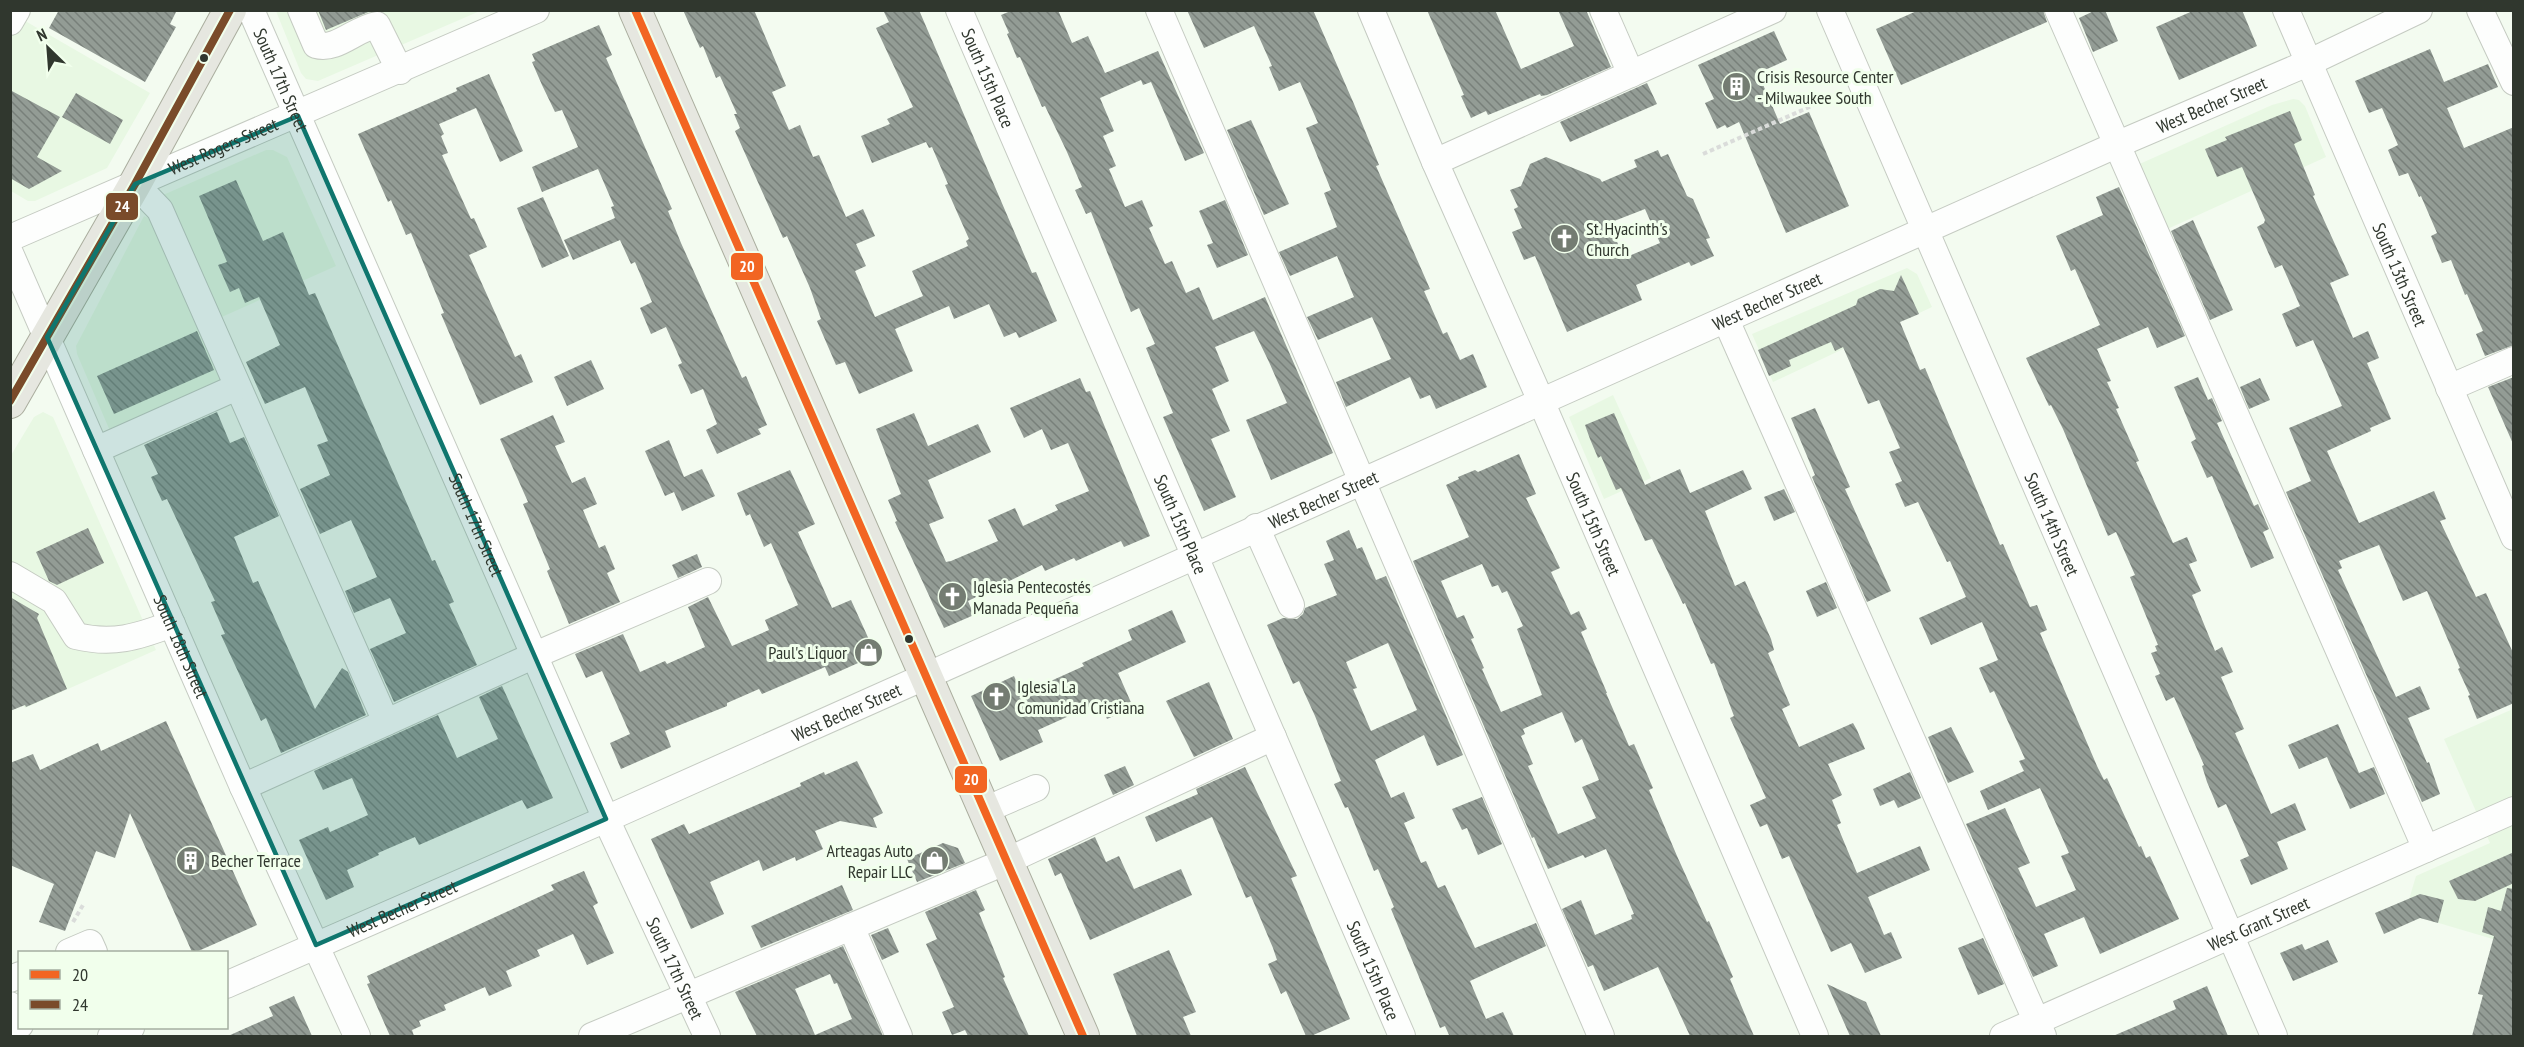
<svg xmlns="http://www.w3.org/2000/svg" width="2524" height="1047" viewBox="0 0 2524 1047" font-family="'PT Sans Narrow',sans-serif">
<style>
.built{fill:#e8f8e3}
.building{fill:url(#building-back-hatch);fill-rule:evenodd}
.lines{fill:none;stroke-linecap:round;stroke-linejoin:round}
.minor-casing{stroke:#c5cbc2;stroke-width:28}
.major-casing{stroke:#aaad9e;stroke-width:34}
.path{stroke:#dadcda;stroke-width:4;stroke-dasharray:4.5 3;stroke-linecap:butt}
.minor{stroke:#fdfefd;stroke-width:26}
.major{stroke:#e6e7e0;stroke-width:32}
.bus-1-casing{stroke:#f1ffec;stroke-width:12}
.bus-2-casing{stroke:#f1ffec;stroke-width:12}
.bus-1{stroke:#f26522;stroke-width:8}
.bus-2{stroke:#7a4b2a;stroke-width:8}
.marked{fill:#0f766e;fill-opacity:0.2;stroke:#0f766e;stroke-width:4.5;stroke-linejoin:round}
.bus-dot{fill:#30372e;stroke:#f1ffec;stroke-width:2}
.labels{text-anchor:middle;dominant-baseline:central;stroke-width:6;stroke-linejoin:round;paint-order:stroke}
.poi-label{font-size:18px;fill:#30372e;stroke:#f1ffec;text-anchor:start}
.street-label{font-size:18px;fill:#30372e;stroke:#f1ffec}
.line-badge{stroke:#f1ffec;stroke-width:2}
.badge-label{font-size:16px;text-anchor:middle;font-weight:bold;fill:#fff}
</style>
<defs>
<pattern id="building-back-hatch" width="6" height="6" patternUnits="userSpaceOnUse" patternTransform="scale(1.5)"><rect width="6" height="6" fill="#939c95"/><path d="M-1 5l2 2M0 0l6 6M5-1l2 2" fill="none" stroke="#78807a"/></pattern>
</defs>
<rect width="100%" height="100%" fill="#f3fbf0"/>
<!-- built -->
<path class="built" d="M276,11H480L318,81L306,79L301,73Z
M20,18L150,93L107,168L35,201H28L11,191V35Z
M2293,99L2299,100L2305,106L2326,157L2163,231L2135,166L2272,105Z
M266,150H273L287,157L336,266L215,320L163,195Z
M144,216L157,222L235,399L119,452L77,354L76,346Z
M1907,268L1917,274L1932,307L1773,382L1752,334Z
M1613,395L1651,478L1604,499L1569,417Z
M43,412L53,417L156,650L25,708L11,677L10,457L34,417Z
M2513,709V945L2405,913L2416,876L2490,843L2444,739Z"/>
<!-- building -->
<path class="building" d="M59,10H177L170,24L176,27L145,82L49,28Z
M318,10H373L326,30Z
M683,10H754L786,86L772,92L789,130L800,125L813,157L819,155L846,217L863,209L875,236L856,244L866,266L855,271L875,317L923,296L912,271L968,246L966,241L969,239L945,185L948,184L932,147L929,148L926,142L872,163L861,136L890,124L887,119L913,107L876,28L889,22L883,10H919L1032,273L1036,272L1057,321L1019,338L1016,332L1004,337L989,304L954,319L949,306L895,329L913,371L859,394L845,362L836,365L817,321L821,319L810,288L787,236L783,238L735,131L740,128L734,114H737L720,76L716,78L703,46L700,48Z
M1013,10H1058L1072,43L1088,36L1105,73L1158,51L1204,153L1185,161L1151,82L1143,85L1141,80L1100,98L1114,131L1103,136L1116,166L1109,169L1125,207L1142,200L1153,226L1149,228L1165,264L1172,261L1186,293L1199,287L1213,320L1265,297L1333,453L1271,480L1246,420L1287,403L1269,362L1254,331L1215,347L1229,381L1212,389L1230,431L1211,439L1236,497L1204,511L1163,417L1173,413L1146,348L1155,344L1139,308L1131,312L1091,212L1086,214L1075,190L1082,187L1067,152L1045,106L1042,107L1020,57L1017,58L1007,34L1009,33L1001,15Z
M1187,10H1313L1354,104L1379,165L1376,166L1430,289L1424,291L1443,334L1447,332L1460,360L1473,354L1487,387L1436,409L1430,395L1420,399L1410,377L1346,407L1336,382L1391,359L1372,317L1318,340L1307,317L1354,297L1337,256L1290,276L1279,252L1337,227L1324,193L1331,190L1306,128L1318,123L1300,82L1279,91L1269,67L1272,66L1254,26L1204,48Z
M1427,10H1495L1521,69L1574,46L1558,10H1586L1611,67L1547,95L1541,96L1540,94L1488,115L1486,111L1471,118L1461,96L1464,95Z
M1919,10H2043L2047,22L1901,85L1876,29Z
M2096,10H2105L2118,41L2093,52L2079,18Z
M2195,10H2242L2257,46L2179,80L2156,27Z
M599,25L612,55L606,58L672,209L668,211L681,243L742,378L746,376L767,425L758,429L761,434L717,454L706,430L717,424L703,389L691,394L678,365L682,363L666,327L651,334L640,308L652,302L635,262L631,264L620,240L573,260L564,240L615,218L611,207L614,206L598,169L542,192L532,167L578,147L562,110L555,112L542,85L532,62L535,61L532,54Z
M1774,31L1787,60L1758,73L1780,124L1809,112L1849,206L1786,233L1739,122L1727,128L1725,125L1717,129L1705,103L1714,99L1698,65Z
M2430,49L2444,82L2488,64L2498,87L2447,108L2464,148L2514,127V345L2485,356L2476,334L2483,331L2467,294L2465,295L2451,260L2442,263L2431,236L2437,233L2421,196L2419,197L2408,173L2399,176L2388,150L2398,145L2382,108L2369,113L2355,81Z
M489,74L523,151L500,162L476,108L439,124L444,134L441,136L448,153L442,155L471,219L474,218L487,247L469,255L515,357L521,354L533,382L480,405L441,314L444,313L411,233L406,235L391,200L388,202L358,134L457,91L456,88Z
M1647,83L1657,104L1570,142L1560,122Z
M10,90L60,117L37,157L62,171L29,189L10,178Z
M76,93L123,120L110,144L62,117Z
M2290,111L2302,140L2294,144L2315,195L2313,196L2349,275L2330,283L2353,338L2368,331L2379,358L2367,363L2391,419L2370,428L2371,431L2327,451L2359,523L2434,491L2446,519L2440,521L2476,597L2486,593L2514,655V703L2477,719L2468,696L2470,695L2458,669L2460,668L2427,591L2403,601L2379,545L2339,561L2342,568L2338,570L2396,697L2420,686L2430,709L2408,718L2427,763L2429,762L2440,794L2422,802L2286,492L2311,481L2289,428L2342,406L2313,340L2296,347L2282,314L2300,306L2282,265L2275,268L2257,227L2264,223L2265,220L2242,167L2217,177L2205,149L2227,140L2225,137Z
M1251,120L1289,204L1264,215L1227,130Z
M1658,150L1661,157L1668,154L1687,196L1693,199L1710,238L1706,239L1714,256L1691,266L1689,262L1636,285L1642,300L1567,332L1535,256L1524,260L1512,232L1522,228L1514,209L1518,207L1510,190L1521,186L1530,164L1546,157L1600,179L1602,182L1637,167L1634,160ZM1645,209L1660,243L1624,258L1609,223Z
M236,180L263,241L283,232L309,295L315,293L432,561L435,560L454,602L449,604L477,665L394,702L370,649L406,633L390,598L354,613L345,591L377,577L351,520L320,534L300,489L330,475L317,445L328,441L305,387L265,404L246,362L280,345L259,297L245,303L239,288L230,292L218,265L227,262L199,196Z
M2119,187L2185,336L2157,348L2148,327L2097,349L2111,381L2107,382L2119,408L2116,409L2139,461L2136,462L2173,543L2187,537L2197,561L2189,564L2201,591L2192,595L2215,651L2222,647L2233,672L2221,677L2244,729L2235,733L2271,814L2295,803L2306,830L2277,842L2288,869L2251,885L2240,860L2249,856L2226,804L2218,808L2207,782L2202,766L2204,765L2174,697L2166,701L2155,676L2160,674L2151,653L2157,651L2155,646L2158,645L2130,577L2135,575L2116,532L2108,536L2063,429L2051,405L2049,406L2026,358L2100,325L2075,269L2071,271L2056,236L2103,215L2096,197Z
M543,197L569,256L542,268L517,208Z
M1225,200L1248,255L1217,268L1207,245L1213,243L1199,211Z
M2193,220L2233,310L2210,320L2171,231Z
M1901,275L1919,314L1900,322L1920,370L1925,368L2000,545L2003,544L2030,607L2037,605L2047,630L2040,633L2097,766L2104,780L2107,778L2139,847L2141,846L2146,858L2150,856L2179,919L2100,954L2084,917L2044,934L2058,966L2033,977L1966,824L2005,808L2030,863L2018,868L2036,907L2076,890L2061,856L2069,853L2040,788L1988,810L1980,791L2024,771L2019,761L2025,759L1994,691L1990,693L1979,668L1998,660L1982,622L1931,645L1919,618L1966,597L1950,561L1947,562L1918,502L1905,507L1895,484L1902,481L1889,452L1900,448L1879,400L1868,404L1843,347L1835,351L1831,342L1789,360L1791,366L1769,376L1758,350L1856,305L1858,299L1880,289L1894,291Z
M197,331L214,370L114,414L97,376Z
M591,360L604,389L567,406L554,377Z
M2198,377L2208,400L2212,398L2222,421L2217,423L2254,506L2258,504L2269,529L2263,532L2274,558L2251,568L2212,476L2207,478L2191,442L2196,439L2174,387Z
M2514,377V446L2488,387Z
M1080,378L1086,392L1090,391L1150,536L1124,547L1121,541L1076,561L1074,558L1045,571L1042,565L968,601L974,615L944,628L895,522L897,521L888,500L901,494L876,429L914,413L928,446L978,424L991,452L928,480L944,518L929,524L946,562L951,561L998,541L988,520L1015,508L1023,526L1058,510L1055,505L1089,491L1068,443L1051,450L1042,429L1024,438L1010,408Z
M2260,378L2270,400L2249,409L2240,387Z
M1815,408L1850,487L1845,489L1891,591L1867,602L1812,477L1815,475L1791,418Z
M217,412L230,443L244,437L279,516L234,537L253,583L258,581L315,709L342,668L348,672L366,715L281,753L266,718L261,721L221,635L225,634L211,602L215,601L167,499L162,501L151,477L158,474L144,445Z
M1614,413L1645,485L1680,469L1690,493L1743,470L1752,489L1705,511L1735,586L1745,581L1771,639L1774,650L1768,653L1790,705L1782,709L1799,747L1853,723L1857,730L1865,749L1828,764L1842,795L1832,800L1841,823L1837,825L1857,873L1920,846L1930,870L1868,897L1884,935L1891,932L1902,958L1865,973L1851,943L1831,952L1789,856L1782,859L1767,824L1760,827L1750,805L1766,798L1730,718L1734,716L1714,663L1711,664L1685,603L1683,604L1652,539L1645,541L1621,488L1616,490L1601,456L1598,458L1590,439L1585,425Z
M553,415L565,442L555,446L572,483L585,477L597,504L583,510L599,548L605,545L615,569L607,573L620,602L569,624L547,571L550,569L523,504L528,502L500,439Z
M669,440L684,477L702,469L715,496L682,511L674,492L665,496L645,451Z
M1519,454L1536,494L1526,498L1560,568L1551,572L1571,615L1579,611L1587,629L1581,632L1607,693H1606L1629,746L1634,744L1653,788L1649,790L1677,856L1707,922L1709,921L1733,977L1730,979L1754,1036H1690L1658,967L1604,991L1593,965L1588,967L1562,909L1581,900L1595,935L1632,919L1631,915L1634,914L1606,849L1585,858L1583,855L1548,869L1534,837L1532,838L1413,561L1469,537L1446,485L1459,479L1458,477L1475,470L1478,472ZM1482,564L1492,587L1498,585L1502,593L1507,591L1523,626L1517,629L1542,695L1501,712L1482,669L1484,668L1471,639L1474,638L1464,615L1457,618L1441,581ZM1562,712L1575,743L1582,739L1599,780L1582,787L1596,818L1558,834L1528,766L1533,764L1521,736L1525,734L1523,729Z
M790,470L815,524L798,532L832,608L851,600L876,655L829,676L825,667L762,694L759,689L727,703V706L665,731L671,747L621,769L610,743L630,734L602,671L586,678L575,654L623,634L640,672L665,661L667,664L705,647L688,607L708,597L732,646L769,630L765,620L798,605L771,543L764,547L750,514L746,516L737,493Z
M1784,489L1795,512L1774,521L1764,497Z
M88,528L104,563L57,585L49,581L36,552Z
M1349,530L1357,549L1362,547L1376,580L1386,576L1463,755L1437,766L1424,735L1375,760L1391,798L1404,792L1415,818L1404,823L1421,863L1426,861L1438,888L1445,885L1475,948L1536,923L1546,946L1470,981L1486,1019L1503,1012L1514,1036H1445L1449,1035L1445,1026L1440,1028L1391,909L1394,907L1378,869L1374,871L1348,807L1345,808L1334,784L1341,781L1315,716L1299,681L1293,684L1267,625L1283,618L1297,619L1303,614L1305,608L1337,595L1324,564L1334,560L1326,541ZM1388,643L1417,710L1371,731L1353,689L1357,688L1346,662Z
M697,554L702,567L678,578L672,565Z
M1826,582L1837,608L1817,617L1806,591Z
M10,597L39,614L37,618L67,689L26,707L25,705L10,711Z
M1172,610L1186,642L1118,673L1133,707L1107,719L1100,702L1038,730L1043,742L1000,761L971,696L1014,676L1022,694L1084,666L1082,663L1132,640L1128,630Z
M1209,682L1233,739L1194,757L1166,701Z
M502,686L553,798L527,809L522,800L419,845L415,837L378,853L379,855L347,870L354,887L326,900L299,840L328,827L330,832L368,815L352,778L323,790L314,771L438,715L457,758L498,739L479,697Z
M166,721L257,925L196,952H192L130,813L115,858L96,851L65,931L39,922L54,884L10,865V763L33,754L40,770L98,743L101,751Z
M2338,724L2359,773L2374,767L2385,794L2350,809L2327,757L2299,769L2288,745Z
M1951,727L1974,772L1948,783L1928,737Z
M857,761L883,813L873,818L877,828L840,821L815,831L823,849L796,861L795,857L763,871L759,860L710,882L724,914L691,929L651,839L684,824L689,834L801,786L800,783L824,772L825,775Z
M1125,766L1134,785L1113,795L1104,775Z
M1245,767L1297,876L1291,878L1297,892L1350,1019L1311,1036H1306L1286,991L1281,994L1268,964L1277,960L1273,948L1251,896L1246,898L1212,817L1156,842L1145,817L1198,794L1196,789Z
M1910,772L1921,798L1898,808L1894,800L1880,806L1873,789Z
M1482,797L1502,844L1478,855L1467,828L1462,830L1452,809Z
M1095,837L1106,862L1119,856L1134,889L1181,869L1192,895L1090,940L1061,873L1055,876L1048,859Z
M943,843L958,848L965,863L917,882L907,859Z
M2514,852V883L2475,901L2458,899L2449,881Z
M584,871L598,903L593,906L614,953L587,965L573,934L537,950L540,956L506,971L512,986L489,996L485,987L444,1005L446,1010L419,1021L421,1026L412,1030L414,1036H390L367,984L370,983L367,976L554,890L551,885Z
M842,885L853,910L761,948L751,926Z
M2507,888L2514,889V1036H2472L2483,995L2478,994L2494,936L2482,932L2488,907L2501,911Z
M976,890L985,910L979,913L1005,977L1003,978L1029,1036H968L965,1030L952,1035L942,1012L954,1007L926,944L937,939L925,912Z
M2420,894L2444,900L2438,923L2420,918L2384,934L2375,913Z
M888,928L899,952L882,960L871,935Z
M1983,938L2004,984L1978,995L1958,948Z
M2328,940L2338,962L2293,981L2280,953L2302,944L2305,950Z
M843,946L883,1036H757L735,992ZM830,974L834,984L837,983L852,1019L815,1035L795,989Z
M1169,950L1196,1012L1183,1017L1191,1036H1137L1113,974Z
M1827,984L1866,1002L1881,1036H1850Z
M2207,986L2228,1036H2113L2176,1009L2173,1001Z
M294,996L312,1036H228L273,1016L269,1007Z"/>
<g class="lines">
<defs>
<g id="minor">
<path id="s1" d="M251,10L606,819L707,1036"/>
<path d="M301,10L316,45C337,51 356,28 377,25L400,71"/>
<path id="s2" d="M959,10L1402,1036"/>
<path d="M1159,10L1601,1036"/>
<path id="s3" d="M1371,10L1435,162L1541,401L1815,1036"/>
<path d="M1603,10L1631,74"/>
<path id="s4" d="M1830,10L2274,1036"/>
<path d="M2058,10L2426,849"/>
<path id="s5" d="M2286,10L2514,537"/>
<path d="M2480,10L2514,82"/>
<path d="M10,22L17,10"/>
<path d="M1435,162L1773,10"/>
<path d="M135,184L160,210L386,722"/>
<path id="s6" d="M10,238L536,10"/>
<path id="s7" d="M10,253L243,787L357,1036"/>
<path d="M1726,320L2043,1036"/>
<path d="M2449,388L2514,360"/>
<path d="M96,450L237,387"/>
<path d="M1256,527L1291,605"/>
<path d="M10,575L54,601L76,636C113,645 137,637 172,624"/>
<path d="M243,787L535,655L708,581"/>
<path d="M985,810L1036,788"/>
<path d="M851,927L899,1036"/>
<path d="M69,952L90,943L94,952"/>
<path d="M10,979L20,975"/>
<path id="s8" d="M226,985L606,819L2116,145L2308,63L2419,10"/>
<path d="M10,1005L20,1025"/>
<path d="M111,1036L131,1028"/>
<path d="M592,1036L1007,861L1273,737"/>
<path id="s9" d="M2003,1036L2514,810"/>
</g>
<path id="major" d="M635,10L1083,1036
M10,402L135,184L230,10"/>
</defs>
<!-- minor casing -->
<use href="#minor" class="minor-casing"/>
<!-- major casing -->
<use href="#major" class="major-casing"/>
<!-- path -->
<path class="path" d="M1703,154L1832,97
M73,922L83,905"/>
<!-- minor -->
<use href="#minor" class="minor"/>
<!-- major -->
<use href="#major" class="major"/>
<defs>
<path id="bus-1" d="M635,10L1083,1036"/>
<path id="bus-2" d="M10,401L135,184L230,10"/>
</defs>
<!-- bus-1 casing -->
<use href="#bus-1" class="bus-1-casing"/>
<!-- bus-2 casing -->
<use href="#bus-2" class="bus-2-casing"/>
<!-- bus-1 -->
<use href="#bus-1" class="bus-1"/>
<!-- bus-2 -->
<use href="#bus-2" class="bus-2"/>
</g>
<!-- marked area -->
<path class="marked" d="M298,116L606,819L316,945L47,337L135,184Z"/>
<!-- icons -->
<defs>
<symbol id="building-disc" viewBox="-11 -11 22 22"><circle r="9.5" fill="#747c72" stroke="#f1ffec"/><path d="M-4-6H4V6H1V3H-1V6H-4ZM-2.5-4.3h1.7v1.8h-1.7ZM.8-4.3h1.7v1.8H.8ZM-2.5-1h1.7V.8h-1.7ZM.8-1h1.7V.8H.8Z" fill="#fff"/></symbol>
<symbol id="church-disc" viewBox="-11 -11 22 22"><circle r="9.5" fill="#747c72" stroke="#f1ffec"/><path d="M-1.2-6h2.4v3.5h3.3v2.4h-3.3V6h-2.4V-.1h-3.3v-2.4h3.3Z" fill="#fff"/></symbol>
<symbol id="shop-disc" viewBox="-11 -11 22 22"><circle r="9.5" fill="#747c72" stroke="#f1ffec"/><path d="M-5-2.5h2.3a2.7 3.5 0 0 1 5.4 0H5L5.5 6h-11ZM-1.5-2.5h3a1.5 2.3 0 0 0-3 0Z" fill="#fff"/></symbol>
</defs>
<g fill-rule="evenodd">
<use href="#building-disc" x="1720" y="70" width="33" height="33"/>
<use href="#church-disc" x="1548" y="222" width="33" height="33"/>
<use href="#church-disc" x="936" y="580" width="33" height="33"/>
<use href="#shop-disc" x="852" y="636" width="33" height="33"/>
<use href="#church-disc" x="980" y="680" width="33" height="33"/>
<use href="#building-disc" x="174" y="844" width="33" height="33"/>
<use href="#shop-disc" x="918" y="844" width="33" height="33"/>
</g>
<!-- markers -->
<g class="bus-dot">
<circle cx="204" cy="58" r="5"/>
<circle cx="909" cy="639" r="5"/>
</g>
<g class="labels">
<!-- poi labels -->
<g class="poi-label">
<text x="1757" y="76">Crisis Resource Center<tspan x="1757" dy="21">- Milwaukee South</tspan></text>
<text x="1586" y="228">St. Hyacinth's<tspan x="1586" dy="21">Church</tspan></text>
<text x="973" y="586">Iglesia Pentecostés<tspan x="973" dy="21">Manada Pequeña</tspan></text>
<text x="847" y="652" text-anchor="end">Paul's Liquor</text>
<text x="1017" y="686">Iglesia La<tspan x="1017" dy="21">Comunidad Cristiana</tspan></text>
<text x="913" y="850" text-anchor="end">Arteagas Auto<tspan x="913" dy="21">Repair LLC</tspan></text>
<text x="211" y="860">Becher Terrace</text>
</g>
<!-- street labels -->
<g class="street-label">
<text stroke="none"><textPath href="#s2" startOffset="74">South 15th Place</textPath></text>
<text stroke="none"><textPath href="#s1" startOffset="76">South 17th Street</textPath></text>
<text stroke="none"><textPath href="#s8" startOffset="2172">West Becher Street</textPath></text>
<text stroke="none"><textPath href="#s6" startOffset="232">West Rogers Street</textPath></text>
<text stroke="none"><textPath href="#s5" startOffset="288">South 13th Street</textPath></text>
<text stroke="none"><textPath href="#s8" startOffset="1686">West Becher Street</textPath></text>
<text stroke="none"><textPath href="#s8" startOffset="1200">West Becher Street</textPath></text>
<text stroke="none"><textPath href="#s2" startOffset="560">South 15th Place</textPath></text>
<text stroke="none"><textPath href="#s3" startOffset="560">South 15th Street</textPath></text>
<text stroke="none"><textPath href="#s1" startOffset="562">South 17th Street</textPath></text>
<text stroke="none"><textPath href="#s4" startOffset="560">South 14th Street</textPath></text>
<text stroke="none"><textPath href="#s7" startOffset="429">South 18th Street</textPath></text>
<text stroke="none"><textPath href="#s8" startOffset="678">West Becher Street</textPath></text>
<text stroke="none"><textPath href="#s8" startOffset="192">West Becher Street</textPath></text>
<text stroke="none"><textPath href="#s9" startOffset="279">West Grant Street</textPath></text>
<text stroke="none"><textPath href="#s1" startOffset="1048">South 17th Street</textPath></text>
<text stroke="none"><textPath href="#s2" startOffset="1046">South 15th Place</textPath></text>
</g>
</g>
<g class="line-badge">
<rect x="105" y="192" width="34" height="29" rx="6" fill="#7a4b2a"/>
<rect x="730" y="252" width="34" height="29" rx="6" fill="#f26522"/>
<rect x="954" y="765" width="34" height="29" rx="6" fill="#f26522"/>
</g>
<g class="badge-label">
<text x="122" y="212">24</text>
<text x="747" y="272">20</text>
<text x="971" y="785">20</text>
</g>
<!-- border -->
<rect width="2524" height="1047" fill="none" stroke="#30372e" stroke-width="24"/>
<!-- legend -->
<rect x="18" y="951" width="210" height="78" fill="#f1ffec" stroke="#a4afa0" stroke-width="1.5"/>
<rect x="30" y="970" width="30" height="9" fill="#f26522" stroke="#a4afa0" stroke-width="1.5"/>
<text x="72" y="981" font-size="18" fill="#30372e">20</text>
<rect x="30" y="1000" width="30" height="9" fill="#7a4b2a" stroke="#a4afa0" stroke-width="1.5"/>
<text x="72" y="1011" font-size="18" fill="#30372e">24</text>
<!-- north arrow -->
<g transform="translate(48 48) rotate(335)" stroke="#f1ffec" stroke-width="4.5" paint-order="stroke">
<path d="M0-4.5L10 22L0 15L-10 22Z" fill="#30372e"/>
<text y="-9" font-size="16" font-weight="bold" text-anchor="middle" fill="#30372e">N</text>
</g>
</svg>
